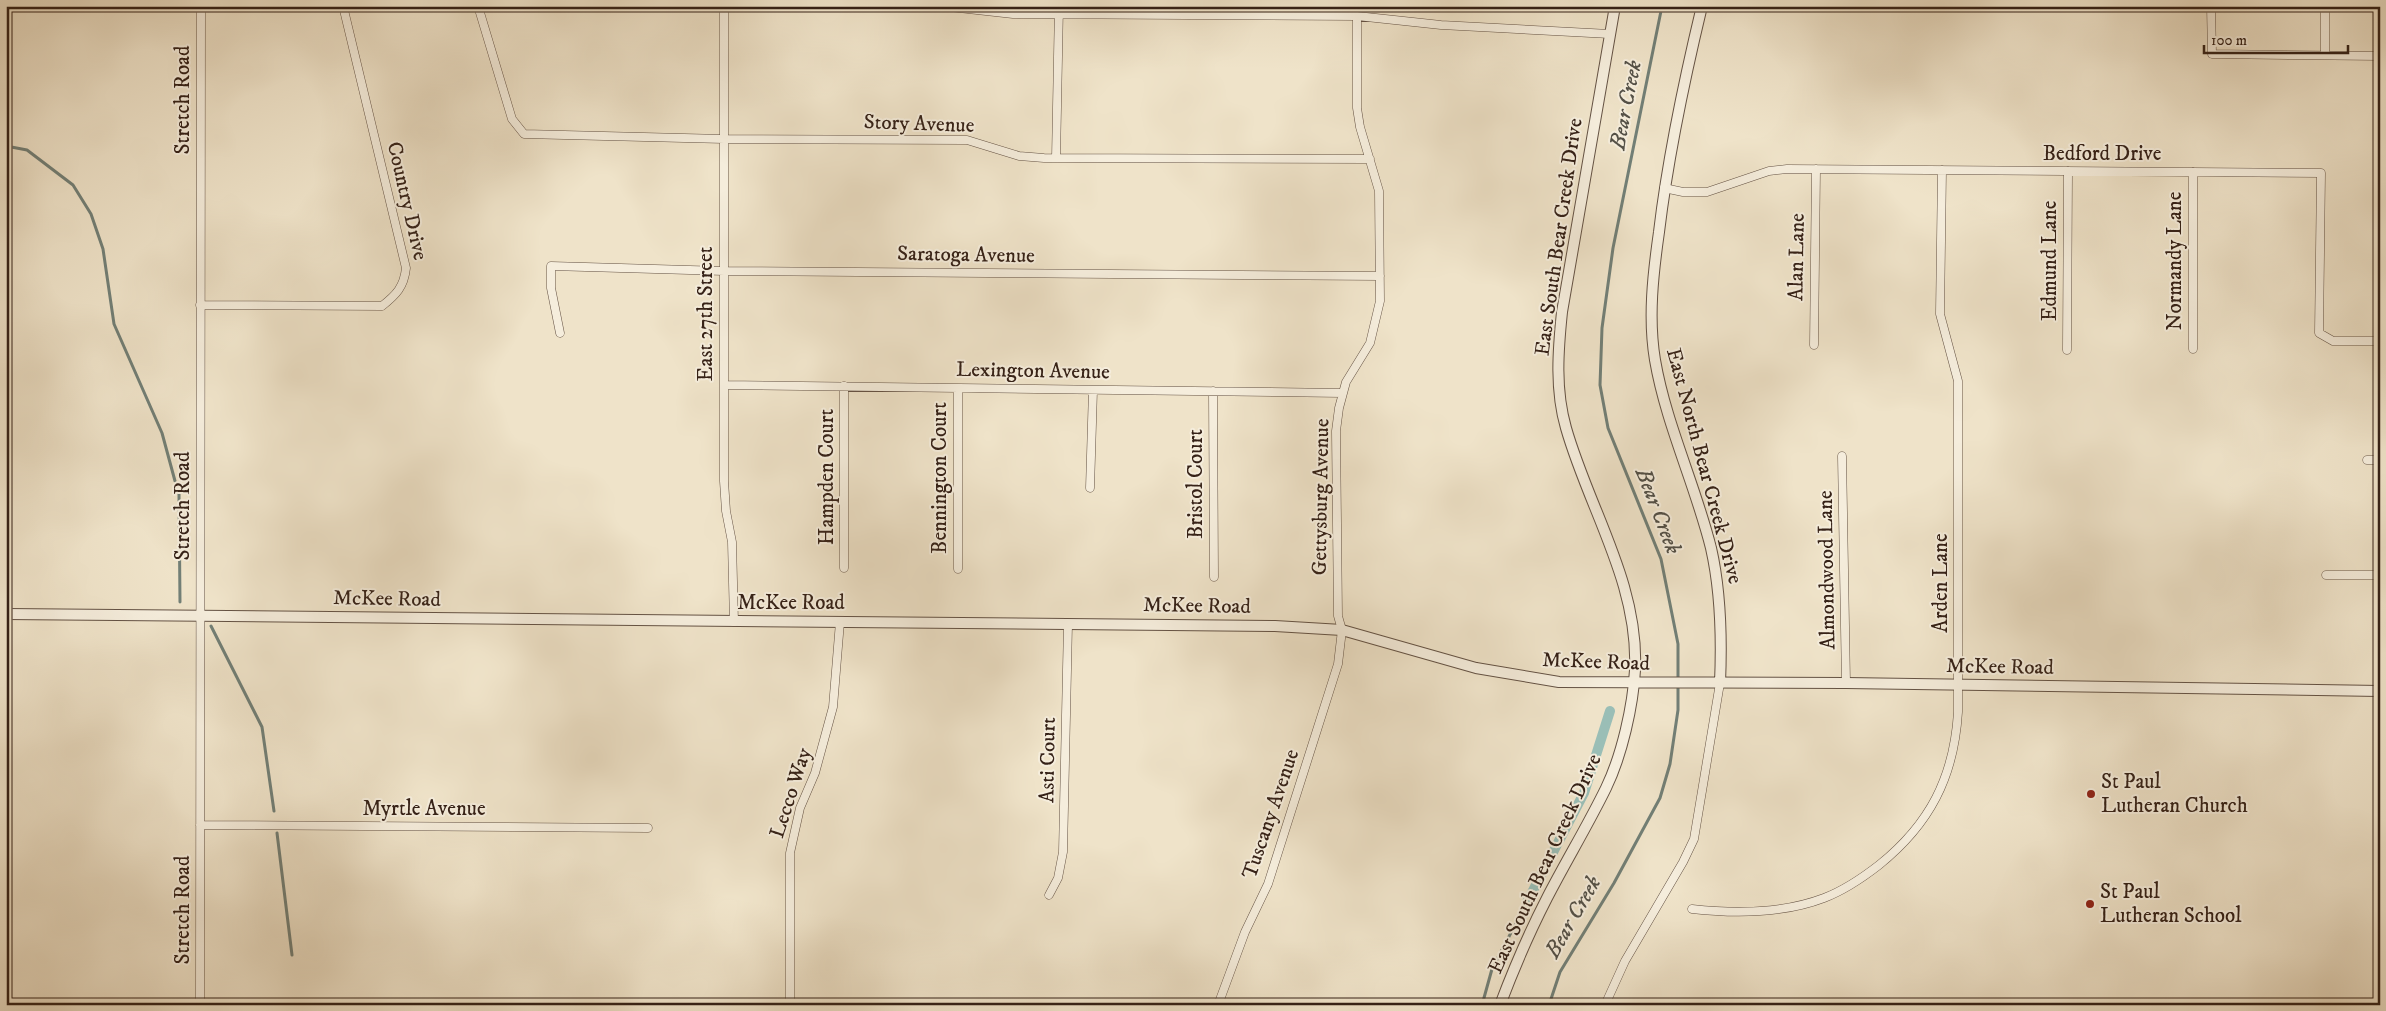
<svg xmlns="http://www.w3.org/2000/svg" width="2386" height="1011" viewBox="0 0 2386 1011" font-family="'IM FELL DW Pica',serif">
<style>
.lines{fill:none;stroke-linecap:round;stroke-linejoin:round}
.stream{stroke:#727f76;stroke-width:3}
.canal{stroke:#9abeb6;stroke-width:10}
.minor-casing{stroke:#645244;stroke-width:9}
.tertiary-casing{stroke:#645244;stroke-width:12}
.minor{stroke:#f5eddc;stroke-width:8}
.tertiary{stroke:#f5eddc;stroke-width:10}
.poi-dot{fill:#8f2418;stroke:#f5eddc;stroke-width:2}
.labels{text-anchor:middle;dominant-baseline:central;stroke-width:4;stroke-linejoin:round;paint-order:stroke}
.street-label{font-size:21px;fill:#352117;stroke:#f5eddc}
.poi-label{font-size:21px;fill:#352117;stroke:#f5eddc;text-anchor:start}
.water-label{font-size:22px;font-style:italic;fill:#535047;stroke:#f5eddc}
</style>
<rect width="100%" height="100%" fill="#efe3c9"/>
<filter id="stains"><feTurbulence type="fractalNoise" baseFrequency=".004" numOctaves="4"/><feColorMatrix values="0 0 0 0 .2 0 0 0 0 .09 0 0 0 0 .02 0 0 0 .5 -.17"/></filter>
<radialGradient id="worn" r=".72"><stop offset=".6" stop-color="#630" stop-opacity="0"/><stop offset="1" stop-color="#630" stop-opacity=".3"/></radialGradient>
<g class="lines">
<!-- stream -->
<path class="stream" d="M6,146L27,150L73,185L91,214L103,249L114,324L162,433L175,481
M179,494L180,602
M211,626L262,727L274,811
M277,833L292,955
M1482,1005L1492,969L1527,902
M1549,1005L1560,972L1614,883L1660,798L1670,764L1678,710V644L1661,559L1608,428L1600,385L1602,328L1613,248L1662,6"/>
<!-- canal -->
<path class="canal" d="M1527,902L1584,793L1610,711"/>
<defs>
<path id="minor" d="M478,6L512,119L524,134L724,139L967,140L1019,156L1044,158L1370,159
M724,6V481L726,511L732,542L734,622
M834,6L950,7L1013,14L1357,16L1441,25L1610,34
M2211,6L2212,54L2380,56
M2325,6V55
M1056,158L1059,6
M1664,188L1683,192H1707L1769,171L1787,169L2321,173L2319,333L2333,341H2380
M200,305L382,306C396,295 404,287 406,268L343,6
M560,333L551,288V266L724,271L1380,276
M1814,345L1816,169
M2193,349V172
M2067,350L2068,171
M724,385L1342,393
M958,388V569
M1213,391L1214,577
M1842,456L1846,683
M2367,460H2380
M1090,488L1093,390
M844,568V386
M2326,575H2380
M200,825L648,828
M1049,895L1058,878L1063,852L1068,624
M1692,909C1736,914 1782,914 1824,898C1845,890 1861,879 1879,865C1930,824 1954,777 1958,712V381L1940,314L1942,170
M200,1005L201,6
M790,1005V853L800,808L815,773L833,707L840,622
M1218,1005L1245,932L1268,884L1338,664L1342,630L1338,616L1336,431L1339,408L1346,382L1370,343L1380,301L1379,191L1360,127L1357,108V16
M1605,1005L1625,961L1683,862L1694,839L1720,683"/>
<path id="tertiary" d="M1702,6C1684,81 1668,156 1659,232C1653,274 1648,318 1655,360C1666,424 1695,484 1711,548C1721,592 1722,637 1720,683
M6,614L1275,626L1342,630L1476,668L1559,682L1846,683L2380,691
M1500,1005C1514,968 1529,933 1547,898C1566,861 1588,825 1606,788C1622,755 1633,706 1635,670C1639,583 1589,509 1566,428C1555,390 1558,351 1562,312L1615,6"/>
</defs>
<!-- minor casing -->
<use href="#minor" class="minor-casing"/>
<!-- tertiary casing -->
<use href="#tertiary" class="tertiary-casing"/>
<!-- minor -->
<use href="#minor" class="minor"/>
<!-- tertiary -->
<use href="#tertiary" class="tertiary"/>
</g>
<!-- markers -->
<g class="poi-dot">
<circle cx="2091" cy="794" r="5"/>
<circle cx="2090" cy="904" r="5"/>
</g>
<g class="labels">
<!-- street labels -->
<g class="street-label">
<text transform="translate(183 100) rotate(-90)">Stretch Road</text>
<text transform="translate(919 124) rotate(2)">Story Avenue</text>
<text x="2102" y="154">Bedford Drive</text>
<text transform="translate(407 201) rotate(77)">Country Drive</text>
<text transform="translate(1559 237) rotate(-82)">East South Bear Creek Drive</text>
<text transform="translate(966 255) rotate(1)">Saratoga Avenue</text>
<text transform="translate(1797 257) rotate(-89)">Alan Lane</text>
<text transform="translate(2050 261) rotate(-90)">Edmund Lane</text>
<text transform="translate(2175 261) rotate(-90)">Normandy Lane</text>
<text transform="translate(706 314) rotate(-90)">East 27th Street</text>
<text transform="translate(1033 371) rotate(1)">Lexington Avenue</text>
<text transform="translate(1704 466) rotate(75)">East North Bear Creek Drive</text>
<text transform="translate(827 477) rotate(-90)">Hampden Court</text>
<text transform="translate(940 478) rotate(-90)">Bennington Court</text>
<text transform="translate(1196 484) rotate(-90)">Bristol Court</text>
<text transform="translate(1321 497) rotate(-89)">Gettysburg Avenue</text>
<text transform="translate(183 506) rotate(-90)">Stretch Road</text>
<text transform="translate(1827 570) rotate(-91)">Almondwood Lane</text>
<text transform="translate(1941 583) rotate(-90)">Arden Lane</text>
<text transform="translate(387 599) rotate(1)">McKee Road</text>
<text x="791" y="603">McKee Road</text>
<text transform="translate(1197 606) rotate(1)">McKee Road</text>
<text transform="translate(1596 662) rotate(2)">McKee Road</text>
<text transform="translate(2000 667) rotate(1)">McKee Road</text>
<text transform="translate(1048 760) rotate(-89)">Asti Court</text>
<text transform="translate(791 793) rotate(-72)">Lecco Way</text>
<text x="424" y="809">Myrtle Avenue</text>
<text transform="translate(1271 814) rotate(-71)">Tuscany Avenue</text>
<text transform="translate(1545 864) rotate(-65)">East South Bear Creek Drive</text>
<text transform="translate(183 910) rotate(-90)">Stretch Road</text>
</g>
<!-- poi labels -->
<g class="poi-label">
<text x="2101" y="782">St Paul<tspan x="2101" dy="24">Lutheran Church</tspan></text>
<text x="2100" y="892">St Paul<tspan x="2100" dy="24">Lutheran School</tspan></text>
</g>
<!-- water labels -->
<g class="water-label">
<text transform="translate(1626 105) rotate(-79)">Bear Creek</text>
<text transform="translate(1658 511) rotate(69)">Bear Creek</text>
<text transform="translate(1573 917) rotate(-60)">Bear Creek</text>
</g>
</g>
<!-- margin -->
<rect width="2386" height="1011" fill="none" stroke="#efe3c9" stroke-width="25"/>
<rect x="8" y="8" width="2371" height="996" fill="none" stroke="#352117" stroke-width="2.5"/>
<rect x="12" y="12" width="2361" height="986" fill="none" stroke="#352117"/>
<!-- scale -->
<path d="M2204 45v8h144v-8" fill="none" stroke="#352117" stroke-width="2.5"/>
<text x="2211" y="45" font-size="15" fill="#352117" stroke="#f5eddc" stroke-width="4" paint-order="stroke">100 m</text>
<rect width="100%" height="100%" filter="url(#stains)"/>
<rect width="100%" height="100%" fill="url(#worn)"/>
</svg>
